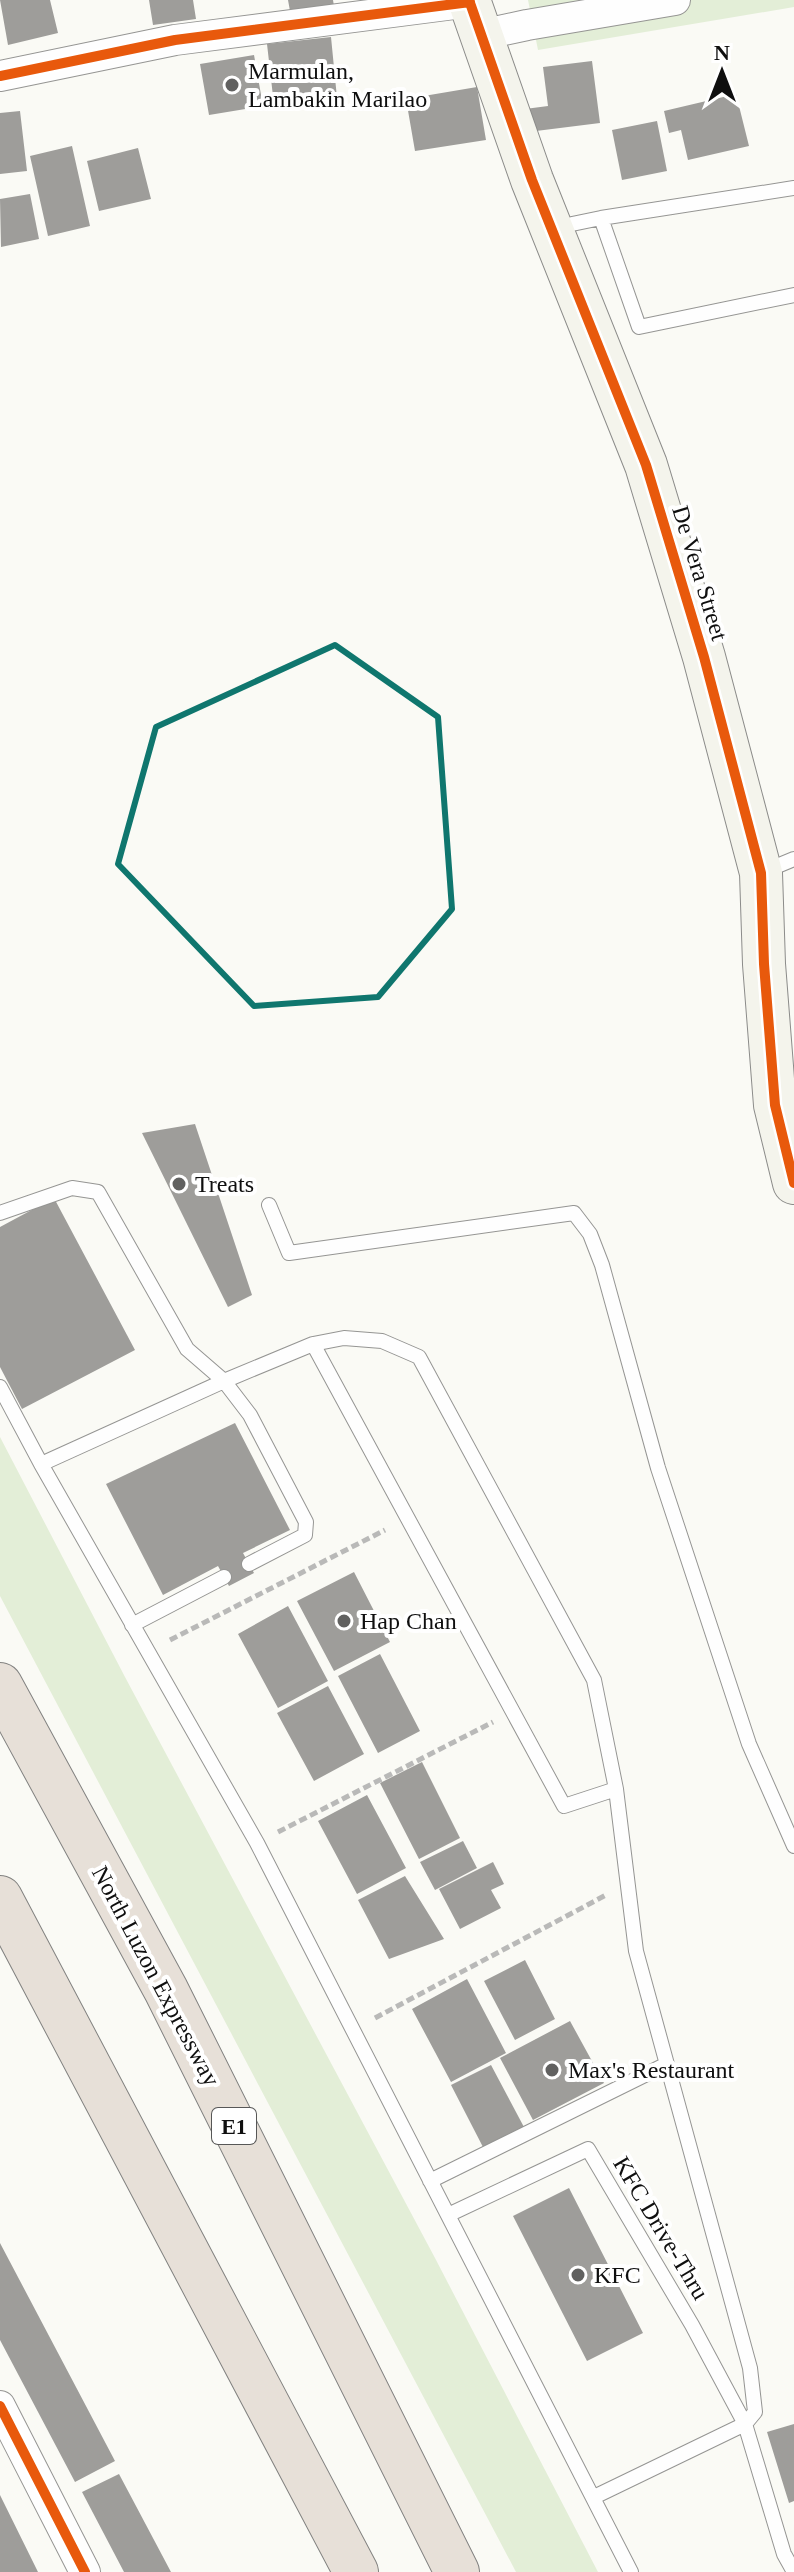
<svg xmlns="http://www.w3.org/2000/svg" width="794" height="2572" viewBox="0 0 794 2572" font-family="'Times New Roman',serif">
<style>
.green{fill:#e3eed7}
.building{fill:#9e9d9a}
.lines{fill:none;stroke-linecap:round;stroke-linejoin:round}
.lane-casing{stroke:#959593;stroke-width:16}
.street-casing{stroke:#959593;stroke-width:32}
.secondary-casing{stroke:#8b8b89;stroke-width:44}
.highway-casing{stroke:#828280;stroke-width:46}
.path{stroke:#b9b9b8;stroke-width:5;stroke-dasharray:8 4;stroke-linecap:butt}
.lane{stroke:#fefefe;stroke-width:14}
.street{stroke:#fefefe;stroke-width:30}
.secondary{stroke:#f4f4ec;stroke-width:42}
.highway{stroke:#e7e0d8;stroke-width:44}
.cycleway-casing{stroke:#fff;stroke-width:15}
.cycleway{stroke:#e8590c;stroke-width:10}
.marked{fill:none;stroke:#0f766e;stroke-width:6;stroke-linejoin:round}
.poi-dot{fill:#616160;stroke:#fff;stroke-width:3}
.labels{text-anchor:middle;dominant-baseline:central;stroke-width:8;stroke-linejoin:round;paint-order:stroke}
.shield{fill:#fff;stroke:#575757;stroke-width:2}
.shield-label{font-size:22px;font-weight:bold;fill:#0f0f0f}
.poi-label{font-size:24px;fill:#0f0f0f;stroke:#fff;text-anchor:start}
.street-label{font-size:24px;fill:#0f0f0f;stroke:#fff}
</style>
<rect width="100%" height="100%" fill="#fafaf5"/>
<!-- green -->
<path class="green" d="M528,0H794V7L538,50Z
M0,1437L125,1677L435,2258L598,2572H516L0,1596Z"/>
<!-- building -->
<path class="building" d="M0,0H50L58,33L8,45Z
M149,0H193L196,19L153,25Z
M288,0H333L334,6L290,11Z
M331,37L337,98L274,105L267,44Z
M254,55L263,106L209,115L200,64Z
M592,61L600,123L528,132L525,109L548,106L543,67Z
M477,87L486,140L415,151L406,99Z
M736,94L749,146L688,160L681,130L669,133L664,111Z
M20,111L27,171L0,174V113Z
M657,121L667,171L622,180L612,130Z
M72,146L90,226L48,236L30,156Z
M138,148L151,199L99,211L87,161Z
M30,194L39,239L1,247L0,199Z
M195,1124L252,1295L228,1307L142,1133Z
M54,1198L135,1350L22,1409L0,1367V1227Z
M235,1423L290,1530L243,1553L254,1573L229,1586L218,1566L163,1595L106,1484Z
M354,1572L390,1642L334,1671L297,1601Z
M288,1606L328,1681L278,1708L238,1634Z
M380,1654L420,1731L378,1753L338,1676Z
M328,1686L364,1754L314,1781L277,1713Z
M422,1762L460,1838L419,1859L380,1783Z
M367,1795L406,1868L357,1894L318,1821Z
M463,1841L477,1868L435,1890L420,1862Z
M493,1862L504,1884L491,1890L501,1908L460,1929L439,1889Z
M405,1876L444,1939L389,1959L358,1900Z
M525,1960L555,2019L515,2040L484,1981Z
M467,1979L506,2053L451,2082L412,2009Z
M570,2021L604,2083L533,2120L500,2058Z
M491,2065L525,2129L484,2149L451,2085Z
M569,2188L643,2333L587,2361L513,2216Z
M0,2243L115,2461L75,2482L0,2340Z
M794,2424V2501L789,2503L767,2432Z
M119,2474L171,2572H124L82,2492Z
M0,2495L38,2572H0Z"/>
<g class="lines">
<defs>
<path id="lane" d="M601,218L639,327L794,295
M555,232L572,224L601,218L794,188
M765,871L794,859
M269,1205L289,1253L574,1213L590,1234L602,1265L658,1468L749,1744L794,1846
M0,1213L72,1188L98,1192L187,1349L224,1381L250,1415L306,1522L305,1535L249,1564
M313,1344L564,1806L616,1789
M0,1387L41,1464L257,1843L631,2572
M41,1464L224,1381L313,1344L344,1338L382,1341L419,1357L594,1680L616,1789L636,1951L750,2368L755,2412L745,2424L594,2497
M132,1625L224,1577
M430,2181L667,2064
M448,2215L588,2149L692,2325L745,2424L784,2554L794,2572"/>
<path id="street" d="M481,35L527,25L675,0
M0,76L175,40L470,2
M0,2406L85,2572"/>
<path id="secondary" d="M469,0L532,180L646,465L704,657L761,873L764,964L775,1105L794,1183"/>
<path id="highway" d="M0,1685L166,1990L457,2572
M0,1898L356,2572"/>
</defs>
<!-- lane casing -->
<use href="#lane" class="lane-casing"/>
<!-- street casing -->
<use href="#street" class="street-casing"/>
<!-- secondary casing -->
<use href="#secondary" class="secondary-casing"/>
<!-- highway casing -->
<use href="#highway" class="highway-casing"/>
<!-- path -->
<path class="path" d="M170,1640L385,1530
M278,1832L493,1722
M375,2018L606,1895"/>
<!-- lane -->
<use href="#lane" class="lane"/>
<!-- street -->
<use href="#street" class="street"/>
<!-- secondary -->
<use href="#secondary" class="secondary"/>
<!-- highway -->
<use href="#highway" class="highway"/>
<defs>
<path id="cycleway" d="M469,0L532,180L646,465L704,657L761,873L764,964L775,1105L794,1183
M0,76L175,40L470,2
M0,2406L85,2572"/>
</defs>
<!-- cycleway casing -->
<use href="#cycleway" class="cycleway-casing"/>
<!-- cycleway -->
<use href="#cycleway" class="cycleway"/>
</g>
<!-- marked area -->
<path class="marked" d="M335,645L438,717L452,909L378,997L254,1006L118,864L156,727Z"/>
<!-- markers -->
<g class="poi-dot">
<circle cx="232" cy="85" r="8"/>
<circle cx="179" cy="1184" r="8"/>
<circle cx="344" cy="1621" r="8"/>
<circle cx="552" cy="2070" r="8"/>
<circle cx="578" cy="2275" r="8"/>
</g>
<g class="labels">
<!-- shield labels -->
<rect class="shield" x="212" y="2108" width="44" height="36" rx="6"/>
<g class="shield-label">
<text x="234" y="2126">E1</text>
</g>
<!-- poi labels -->
<g class="poi-label">
<text x="248" y="71">Marmulan,<tspan x="248" dy="28">Lambakin Marilao</tspan></text>
<text x="195" y="1184">Treats</text>
<text x="360" y="1621">Hap Chan</text>
<text x="568" y="2070">Max's Restaurant</text>
<text x="594" y="2275">KFC</text>
</g>
<!-- street labels -->
<g class="street-label">
<text transform="translate(700 573) rotate(73)">De Vera Street</text>
<text transform="translate(156 1976) rotate(62)">North Luzon Expressway</text>
<text transform="translate(661 2228) rotate(59)">KFC Drive-Thru</text>
</g>
</g>
<!-- north arrow -->
<g transform="translate(722 72)" stroke="#ffffff" stroke-width="6" paint-order="stroke">
<path d="M0-6L14 30L0 20L-14 30Z" fill="#0f0f0f"/>
<text y="-12" font-size="22" font-weight="bold" text-anchor="middle" fill="#0f0f0f">N</text>
</g>
</svg>
